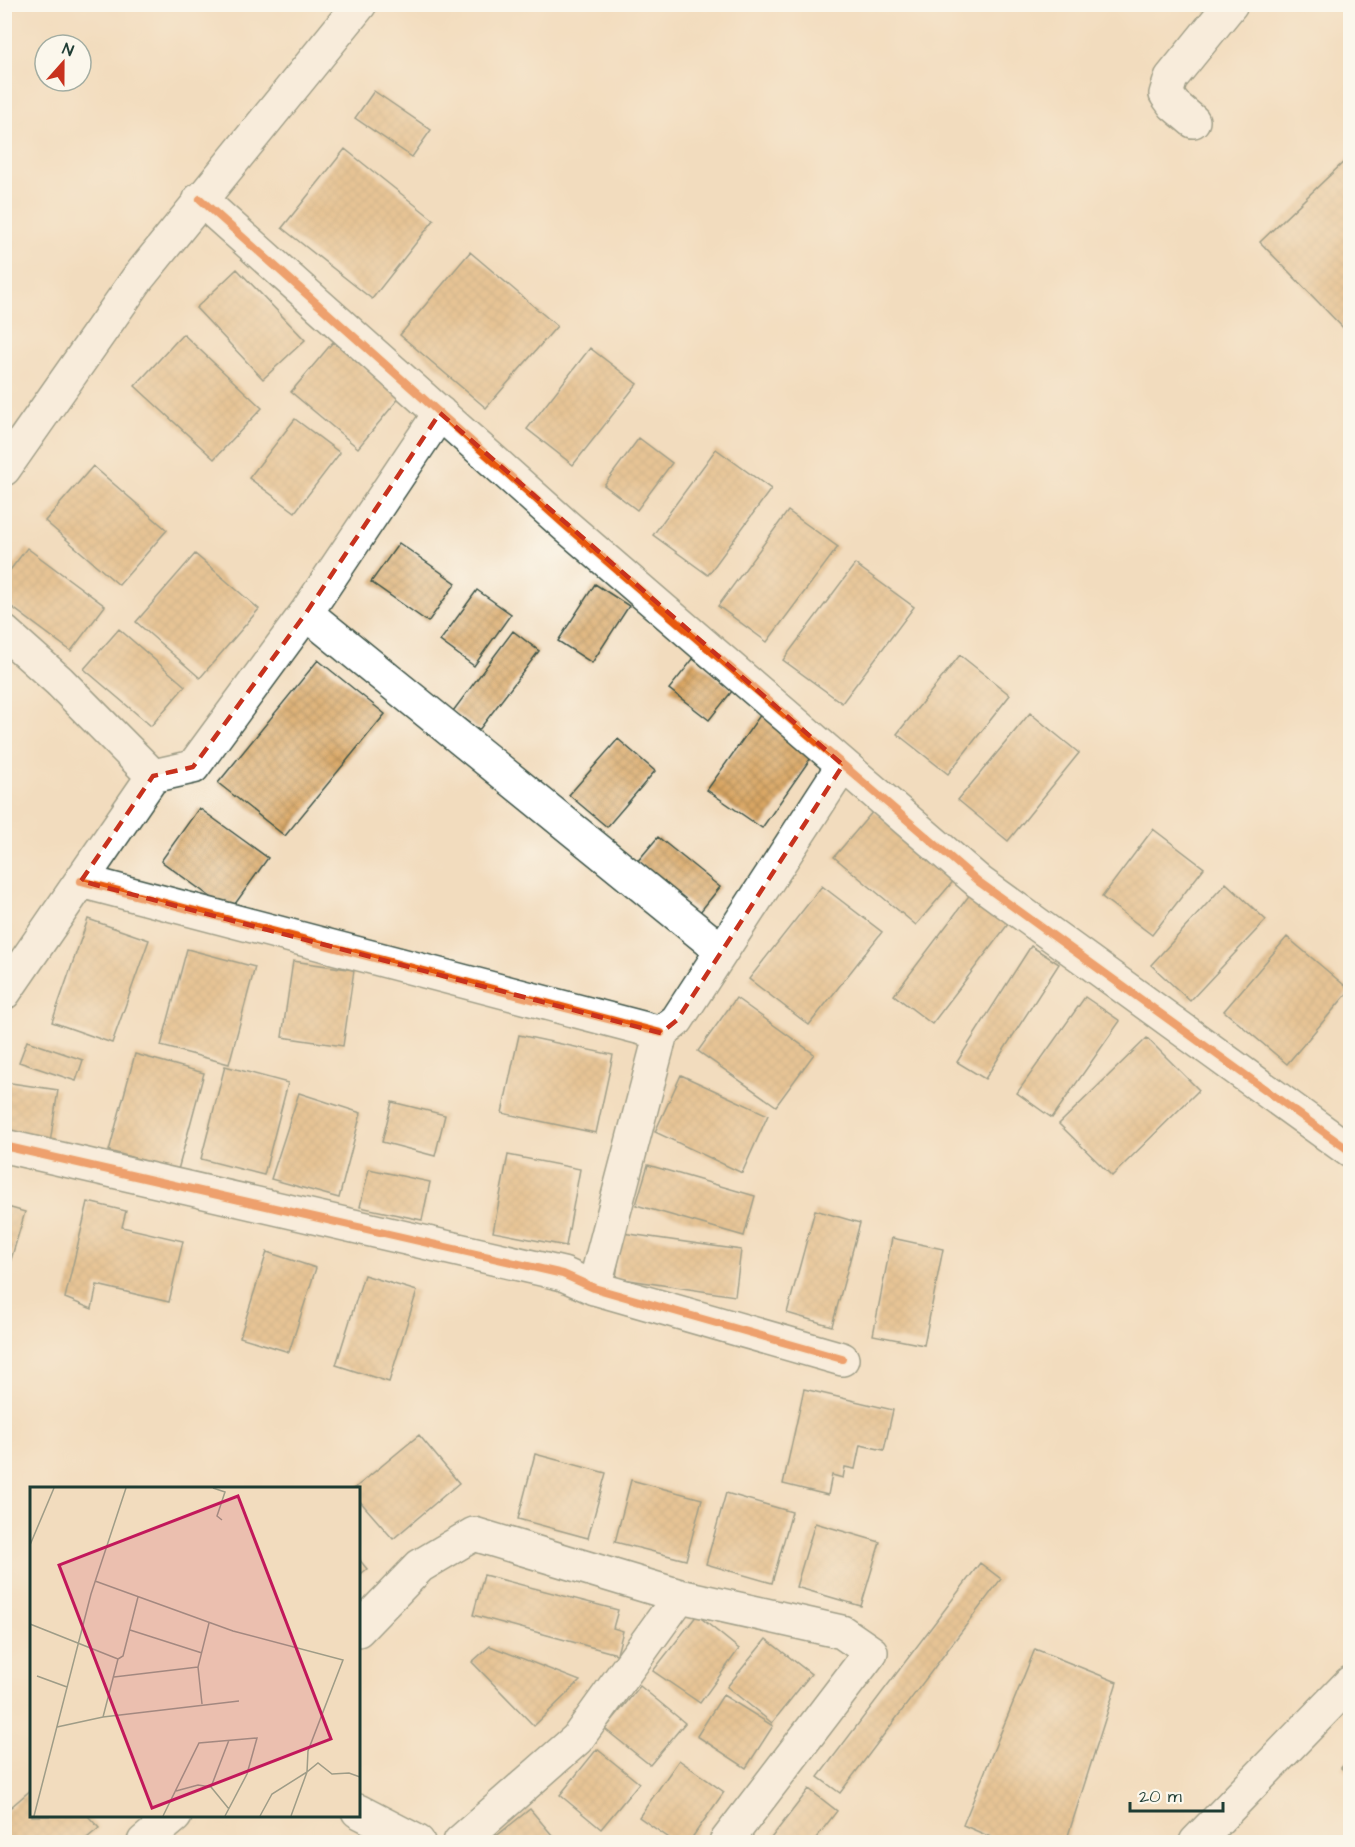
<svg xmlns="http://www.w3.org/2000/svg" width="1355" height="1847" viewBox="0 0 1355 1847" font-family="'Architects Daughter',sans-serif">
<style>
.building{fill:url(#building-cross-hatch)}
.lines{fill:none;stroke-linecap:round;stroke-linejoin:round}
.minor-casing{stroke:#3f5549;stroke-width:36}
.minor{stroke:#fff;stroke-width:33}
.cycleway-casing{stroke:#fbf7ec;stroke-width:11}
.cycleway{stroke:#e8590c;stroke-width:8}
.marked{fill:none;stroke:#c8321e;stroke-width:4.5;stroke-dasharray:12 8;stroke-linejoin:round}
.inset-road{fill:none;stroke:#9e9c87;stroke-width:1.5}
.view{fill:#c2185b;fill-opacity:0.15;stroke:#c2185b;stroke-width:3}
.inset-edge{fill:none;stroke:#1f3d34;stroke-width:3}
</style>
<defs>
<pattern id="building-cross-hatch" width="8" height="8" patternUnits="userSpaceOnUse" patternTransform="scale(1.5)"><rect width="8" height="8" fill="#d9a663"/><path d="M0 0l8 8M0 8l8-8" fill="none" stroke="#af8852"/></pattern>
</defs>
<rect width="100%" height="100%" fill="#fbf7ec"/>
<filter id="ink" filterUnits="userSpaceOnUse"><feTurbulence type="fractalNoise" baseFrequency=".0167" numOctaves="2"/><feDisplacementMap in="SourceGraphic" scale="12" xChannelSelector="R" yChannelSelector="G"/><feConvolveMatrix kernelMatrix="1 2 1 2 8 2 1 2 1" color-interpolation-filters="sRGB"/></filter>
<filter id="wash" filterUnits="userSpaceOnUse"><feTurbulence type="fractalNoise" baseFrequency=".008" numOctaves="4" result="noise"/><feDisplacementMap in="SourceGraphic" scale="24" xChannelSelector="R" yChannelSelector="G"/><feGaussianBlur stdDeviation="1.35" result="paint"/><feColorMatrix in="noise" values="0 0 0 0 0 0 0 0 0 0 0 0 0 0 0 0 0 1.4 0 .05"/><feComposite in="paint" operator="in"/></filter>
<g filter="url(#wash)">
<rect width="100%" height="100%" fill="#f2dcbe"/>
<g id="blocks">
<!-- building -->
<path class="building" d="M374,91L431,130L412,157L355,118Z
M345,149L434,220L372,299L282,228Z
M1350,156V335L1260,242Z
M470,252L557,326L486,408L400,335Z
M237,269L305,340L263,379L196,308Z
M183,334L262,408L214,459L135,386Z
M333,342L400,397L358,448L291,392Z
M590,348L637,384L573,465L527,429Z
M295,419L340,453L295,512L249,478Z
M639,438L672,463L637,510L604,485Z
M716,449L771,489L708,575L653,535Z
M93,466L167,530L119,585L45,521Z
M788,511L838,547L767,642L718,606Z
M399,543L456,583L428,622L371,582Z
M27,548L105,606L71,651L4,601V578Z
M195,554L259,609L200,678L136,622Z
M855,564L914,607L842,703L783,660Z
M595,584L629,606L592,663L558,641Z
M477,590L511,614L474,666L440,641Z
M119,629L185,686L151,726L84,669Z
M513,631L539,651L479,730L453,711Z
M960,655L1010,695L948,774L897,734Z
M693,659L733,690L709,720L669,689Z
M318,660L385,714L285,836L218,783Z
M1030,713L1079,753L1008,841L958,800Z
M761,714L815,752L762,828L707,790Z
M618,739L655,771L607,827L569,795Z
M199,808L268,858L230,911L161,861Z
M874,810L956,878L916,925L834,857Z
M1153,829L1204,868L1152,935L1102,897Z
M658,837L720,887L700,912L637,862Z
M1226,883L1266,920L1190,1001L1151,965Z
M822,886L882,932L809,1025L749,979Z
M971,893L1009,923L932,1024L894,995Z
M88,919L149,940L112,1043L52,1022Z
M1287,937L1350,990L1287,1064L1224,1011Z
M1031,946L1059,964L985,1079L957,1062Z
M187,949L255,967L229,1064L161,1046Z
M293,961L354,970L343,1046L282,1037Z
M1085,997L1120,1021L1052,1118L1017,1093Z
M736,998L814,1054L776,1106L698,1051Z
M519,1035L613,1055L596,1133L502,1113Z
M1147,1038L1199,1090L1112,1176L1059,1124Z
M27,1041L83,1060L76,1081L19,1062Z
M135,1054L204,1073L178,1170L109,1151Z
M225,1066L288,1083L264,1175L201,1159Z
M681,1075L768,1115L742,1173L655,1132Z
M4,1082L58,1090L50,1143L4,1136Z
M299,1093L361,1113L339,1198L271,1179Z
M392,1102L445,1115L435,1156L382,1142Z
M508,1155L580,1169L566,1246L493,1232Z
M648,1165L755,1196L744,1236L636,1205Z
M369,1169L430,1182L422,1220L360,1207Z
M88,1202L126,1211L122,1227L183,1241L169,1302L97,1285L92,1309L65,1298Z
M4,1206L25,1212L5,1280H4Z
M815,1210L860,1223L832,1326L787,1313Z
M622,1233L741,1250L735,1296L616,1278Z
M892,1238L943,1249L924,1345L873,1335Z
M267,1252L316,1268L289,1352L240,1337Z
M364,1275L417,1291L389,1382L336,1365Z
M804,1389L893,1410L884,1450L860,1445L855,1469L845,1467L843,1478L832,1475L828,1495L783,1484Z
M419,1435L459,1483L393,1539L358,1499V1488H355Z
M535,1454L606,1473L588,1538L518,1519Z
M631,1480L702,1499L686,1560L615,1542Z
M726,1493L792,1512L772,1583L706,1564Z
M815,1523L880,1542L861,1606L796,1587Z
M358,1558L367,1569L358,1576Z
M980,1563L1001,1579L840,1793L818,1777Z
M484,1575L618,1610L613,1628L623,1631L617,1654L473,1615Z
M697,1615L739,1649L700,1703L653,1671Z
M766,1639L811,1674L772,1723L727,1687Z
M490,1646L580,1681L534,1726L472,1662Z
M1035,1649L1117,1682L1066,1842H1002L963,1825Z
M640,1686L685,1723L650,1765L605,1729Z
M723,1695L773,1726L746,1768L697,1736Z
M597,1749L639,1783L601,1829L560,1795Z
M1350,1757V1776L1341,1768Z
M679,1760L724,1792L689,1842H675L639,1817Z
M32,1789V1816H88L99,1828L82,1842H4V1813Z
M809,1789L837,1811L813,1842H768Z
M530,1809L558,1842H489Z"/>
</g>
</g>
<g filter="url(#ink)">
<use href="#blocks" fill-opacity="0" stroke="#3f5549" stroke-width="1.5"/>
<g class="lines">
<defs>
<path id="minor" d="M1193,121L1174,105L1166,94L1171,78L1231,4
M200,199L566,526L979,882L1350,1151
M4,469L138,278L360,4
M306,613L721,950
M4,632L59,681L153,776L4,993
M153,776L193,767L306,613L440,413
M81,881L661,1033
M4,1146L563,1274L594,1288L842,1359
M594,1288L661,1033L677,1020L843,765
M358,1630L420,1566L474,1534L680,1596L842,1632L871,1652L726,1842
M358,1811L418,1842
M144,1842L175,1816
M460,1842L577,1739L680,1596
M1196,1842L1350,1683"/>
</defs>
<!-- minor casing -->
<use href="#minor" class="minor-casing"/>
<!-- minor -->
<use href="#minor" class="minor"/>
<defs>
<path id="cycleway" d="M200,199L566,526L979,882L1350,1151
M81,881L661,1033
M4,1146L563,1274L594,1288L842,1359"/>
</defs>
<!-- cycleway casing -->
<use href="#cycleway" class="cycleway-casing"/>
<!-- cycleway -->
<use href="#cycleway" class="cycleway"/>
</g>
</g>
<!-- marked area -->
<path d="M0 0H1355V1847H0ZM440,413L843,765L677,1020L661,1033L81,881L153,776L193,767L306,613Z" fill="#f2dcbe" fill-opacity=".55" fill-rule="evenodd"/>
<path class="marked" d="M440,413L843,765L677,1020L661,1033L81,881L153,776L193,767L306,613Z"/>
<!-- overview -->
<g transform="translate(30 1487)">
<rect width="330" height="330" fill="#f2dcbe"/>
<path class="inset-road" d="M183,1L195,5L187,29L192,33M0,58L24,1M65,94L203,144L313,173L278,264L277,285L242,307L230,329M0,137L88,172L73,230M100,143L172,166M88,172L93,169L108,110M7,189L37,200M84,190L168,180M172,217L168,180L179,136M27,240L73,230L209,214M181,300L199,253M146,304L168,298L181,300L199,322M4,329L61,107L96,1M133,329L169,256L227,251L217,287L195,329M261,329L277,285L288,276L302,287L319,286L330,290"/>
<path class="view" d="M208,9L301,252L122,321L29,78Z"/>
<rect width="330" height="330" class="inset-edge"/>
</g>
<!-- margin -->
<rect width="1355" height="1847" fill="none" stroke="#fbf7ec" stroke-width="24"/>
<!-- north arrow -->
<g transform="translate(63 63) rotate(21)"><circle r="28" fill="#fbf7ec" stroke="#a3ada2" stroke-width="1.5"/>
<path d="M0-4.5L10 22L0 15L-10 22Z" fill="#c8321e"/>
<text y="-9" font-size="16" font-weight="bold" text-anchor="middle" fill="#1f3d34">N</text>
</g>
<!-- scale -->
<path d="M1130 1802v9h93v-9" fill="none" stroke="#1f3d34" stroke-width="3"/>
<text x="1139" y="1802" font-size="18" fill="#1f3d34" stroke="#fbf7ec" stroke-width="4.5" paint-order="stroke">20 m</text>
</svg>
